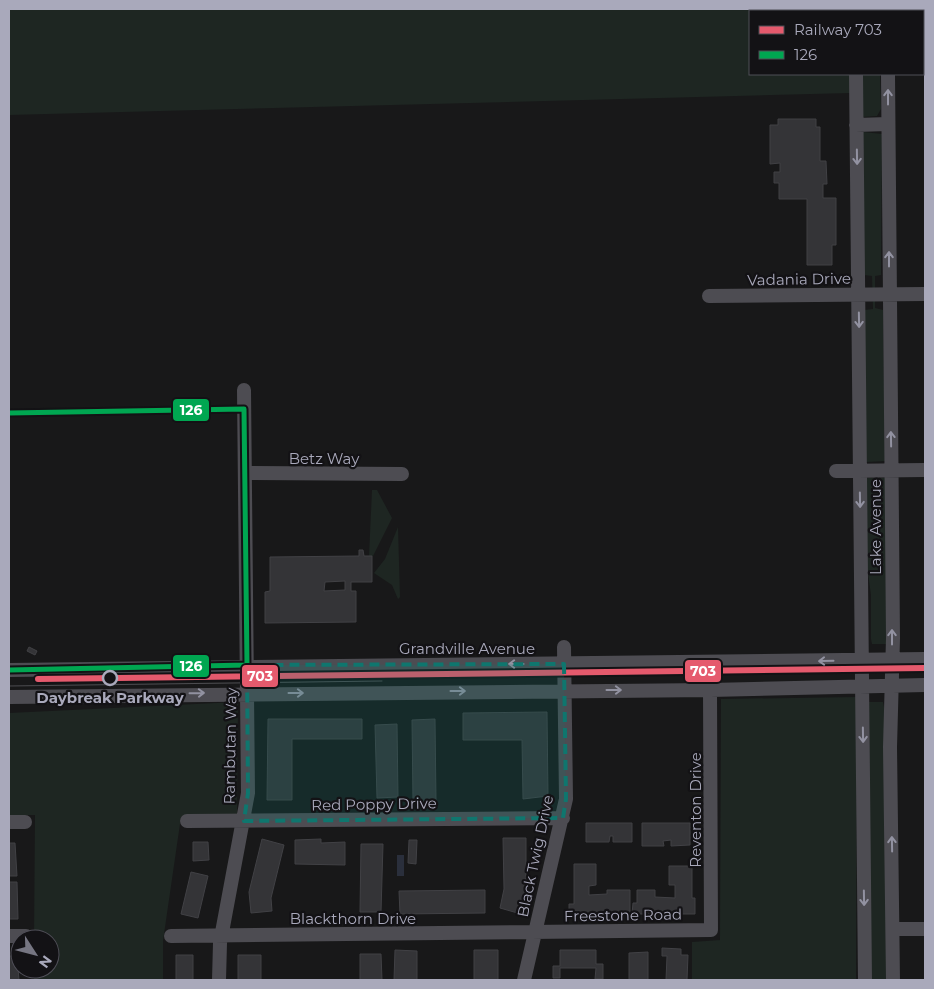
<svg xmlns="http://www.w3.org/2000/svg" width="934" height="989" viewBox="0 0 934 989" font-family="Montserrat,sans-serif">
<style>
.green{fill:#1e2622}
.water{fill:#2a2f3c}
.building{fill:#343437;stroke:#414145;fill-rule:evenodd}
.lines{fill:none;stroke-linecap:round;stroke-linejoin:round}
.minor{stroke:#4d4c52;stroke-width:14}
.tram{stroke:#4d4d51;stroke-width:1}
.bus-1-casing{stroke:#131215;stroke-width:9}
.bus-1{stroke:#00a651;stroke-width:5}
.rail-1-casing{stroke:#131215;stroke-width:10}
.rail-1{stroke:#e55a6d;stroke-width:6}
.oneway{stroke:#9292a1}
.marked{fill:#0f766e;fill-opacity:0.2;stroke:#0f766e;stroke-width:4;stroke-dasharray:10 6;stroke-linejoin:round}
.stop-dot{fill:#131215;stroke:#a9a9bb;stroke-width:2.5}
.labels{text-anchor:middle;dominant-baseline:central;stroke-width:4.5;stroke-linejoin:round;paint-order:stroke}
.street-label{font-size:15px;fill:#a9a9bb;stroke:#131215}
.stop-label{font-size:15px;font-weight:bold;fill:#a9a9bb;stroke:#131215}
.line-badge{stroke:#131215;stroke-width:2}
.badge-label{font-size:14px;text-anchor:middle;font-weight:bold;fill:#fff}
</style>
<rect width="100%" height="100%" fill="#181819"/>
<!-- green -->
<path class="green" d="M9,9H848V11H750V74H850L851,93L9,115Z
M859,74H880L881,109L877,116L862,117Z
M863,132L882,134L881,275L875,276V308L883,310L885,461L866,462L864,310L873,309L872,276L864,275Z
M866,478H886V644H872L871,639V595L866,559Z
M372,490H377L392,518L373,556H369Z
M398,527L400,597L398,599L392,585L374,573L385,559Z
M857,697L856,980H692V942L720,940L721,699Z
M238,702L237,815L181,817L163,941V980H34V969H50V939H34L35,815H9V713Z
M869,702H883L884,707L891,980H872L870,962Z"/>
<!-- water -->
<path class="water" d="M397,855H404V876H397Z"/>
<!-- building -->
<path class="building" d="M778,119H816V127H820V161H826L827,184H823V198H836V245H832V265H807V199H779V183H774V172H780V163L770,164V125H778Z
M359,550H363L364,556H372V582H351V591H356V622L265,623V592L270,591V557L359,556ZM345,581V590L324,591L325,582Z
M29,647L37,651L35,655L27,651Z
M547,712L548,796L523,799L522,740H463V713Z
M268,719H362V739H292V800H267Z
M435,719L436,801L413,802L412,720Z
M397,724L398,797L377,798L375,725Z
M586,823H632V842H613V836H610L609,842H586Z
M642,823H690V845L671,846V840L663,841L664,846H642Z
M503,838H526V890L521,914L500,908L504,889Z
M262,839L284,845L271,898L272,911L251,913L249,892Z
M321,839V843L345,842V865L295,864V840Z
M409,840H417L416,864L408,863Z
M193,842H208L209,860L193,861Z
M9,843H15L17,876H9Z
M361,844H383L381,912H360Z
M574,864H596V885L589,886V895L607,894V890H630V913L569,916V904H574Z
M669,866H692V898H695V914H632L633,903H637V890H655V897L675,898V885H669Z
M191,872L208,876L198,918L181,914Z
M9,882H17L18,919H9Z
M485,890V913L400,914L399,891Z
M662,948L681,949V955H688L687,980H666L667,956H662Z
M395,950L417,951V980H394Z
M474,950H498V980H474Z
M560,950H596V964H603V979H595L596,968H560V978H553V966H560Z
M648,952V980H629V953Z
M360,954H381L382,980H360Z
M176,955H193V980H176Z
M238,955H261V980H238Z
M9,956H17L19,980H9Z"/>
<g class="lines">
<!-- minor -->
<path class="minor" d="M855,9V11
M887,9V11
M856,74L865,980
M888,74L893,638L890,747L893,980
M856,125L888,124
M709,296L925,294
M836,471L925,470
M245,473L402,474
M9,670L925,659
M9,697L710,690L925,685
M187,821L563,818
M9,822H25
M893,929H925
M9,936H26
M171,936L711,930L710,690
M219,980L220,943L248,793L244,390
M524,980L566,799L564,647"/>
<!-- tram -->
<path class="tram" d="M9,686L382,681"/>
<defs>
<path id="bus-1" d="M9,413L244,409L247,665L9,670"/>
</defs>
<!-- bus-1 casing -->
<use href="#bus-1" class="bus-1-casing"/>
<!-- bus-1 -->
<use href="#bus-1" class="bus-1"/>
<defs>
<path id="rail-1" d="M38,679L925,668"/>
</defs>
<!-- rail-1 casing -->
<use href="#rail-1" class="rail-1-casing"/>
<!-- rail-1 -->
<use href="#rail-1" class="rail-1"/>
</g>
<!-- one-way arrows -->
<defs><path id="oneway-shaft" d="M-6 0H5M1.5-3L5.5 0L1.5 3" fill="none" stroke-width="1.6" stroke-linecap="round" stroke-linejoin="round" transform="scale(1.25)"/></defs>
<g class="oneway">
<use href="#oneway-shaft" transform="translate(888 97) rotate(-90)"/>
<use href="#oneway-shaft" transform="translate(857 157) rotate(89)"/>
<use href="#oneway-shaft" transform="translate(889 259) rotate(-90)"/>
<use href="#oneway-shaft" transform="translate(859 320) rotate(89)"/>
<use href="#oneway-shaft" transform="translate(891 439) rotate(-91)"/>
<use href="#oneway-shaft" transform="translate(860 500) rotate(89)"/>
<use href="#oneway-shaft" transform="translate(892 637) rotate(-90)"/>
<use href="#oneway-shaft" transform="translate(826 661) rotate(179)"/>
<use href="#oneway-shaft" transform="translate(516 664) rotate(180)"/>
<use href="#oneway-shaft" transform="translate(614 690)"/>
<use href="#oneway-shaft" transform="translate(458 691)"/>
<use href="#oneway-shaft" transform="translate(197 693) rotate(-1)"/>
<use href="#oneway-shaft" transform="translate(296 693)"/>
<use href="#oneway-shaft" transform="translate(863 735) rotate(89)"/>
<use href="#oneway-shaft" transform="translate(892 844) rotate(-91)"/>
<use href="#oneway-shaft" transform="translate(864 898) rotate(89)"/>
</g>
<!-- marked area -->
<path class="marked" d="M564,664L566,799L563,818L244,821L248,793L247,665Z"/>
<!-- markers -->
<circle class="stop-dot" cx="110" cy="678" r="7"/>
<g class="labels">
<!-- street labels -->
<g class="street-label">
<text transform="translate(799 279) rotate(-1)">Vadania Drive</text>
<text x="324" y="458">Betz Way</text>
<text transform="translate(875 527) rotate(-90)">Lake Avenue</text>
<text x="467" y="648">Grandville Avenue</text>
<text transform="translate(230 746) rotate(-89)">Rambutan Way</text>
<text transform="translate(374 804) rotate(-1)">Red Poppy Drive</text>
<text transform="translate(695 810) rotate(-90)">Reventon Drive</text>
<text transform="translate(535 856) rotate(-78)">Black Twig Drive</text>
<text transform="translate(623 915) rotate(-1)">Freestone Road</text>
<text x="353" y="918">Blackthorn Drive</text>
</g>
<!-- stop labels -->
<g class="stop-label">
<text x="110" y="697">Daybreak Parkway</text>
</g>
</g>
<g class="line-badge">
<rect x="172" y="398" width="38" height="24" rx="5" fill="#00a651"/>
<rect x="172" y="654" width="38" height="24" rx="5" fill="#00a651"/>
<rect x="684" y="659" width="38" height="24" rx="5" fill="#e55a6d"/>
<rect x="241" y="664" width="38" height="24" rx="5" fill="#e55a6d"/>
</g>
<g class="badge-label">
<text x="191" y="415">126</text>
<text x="191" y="671">126</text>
<text x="703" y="676">703</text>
<text x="260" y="681">703</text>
</g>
<!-- border -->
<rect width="934" height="989" fill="none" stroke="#a9a9bb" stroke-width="20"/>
<!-- legend -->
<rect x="749" y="10" width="175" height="65" fill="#131215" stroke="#4f4e57"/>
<rect x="759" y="26" width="25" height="8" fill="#e55a6d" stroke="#4f4e57"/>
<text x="794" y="35" font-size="15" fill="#a9a9bb">Railway 703</text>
<rect x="759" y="51" width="25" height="8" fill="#00a651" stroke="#4f4e57"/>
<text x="794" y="60" font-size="15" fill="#a9a9bb">126</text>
<!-- north arrow -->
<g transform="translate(35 954) rotate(126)"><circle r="24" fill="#131215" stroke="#4f4e57"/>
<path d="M0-4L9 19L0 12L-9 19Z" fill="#767682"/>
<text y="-8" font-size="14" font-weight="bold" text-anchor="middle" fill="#a9a9bb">N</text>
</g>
</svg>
